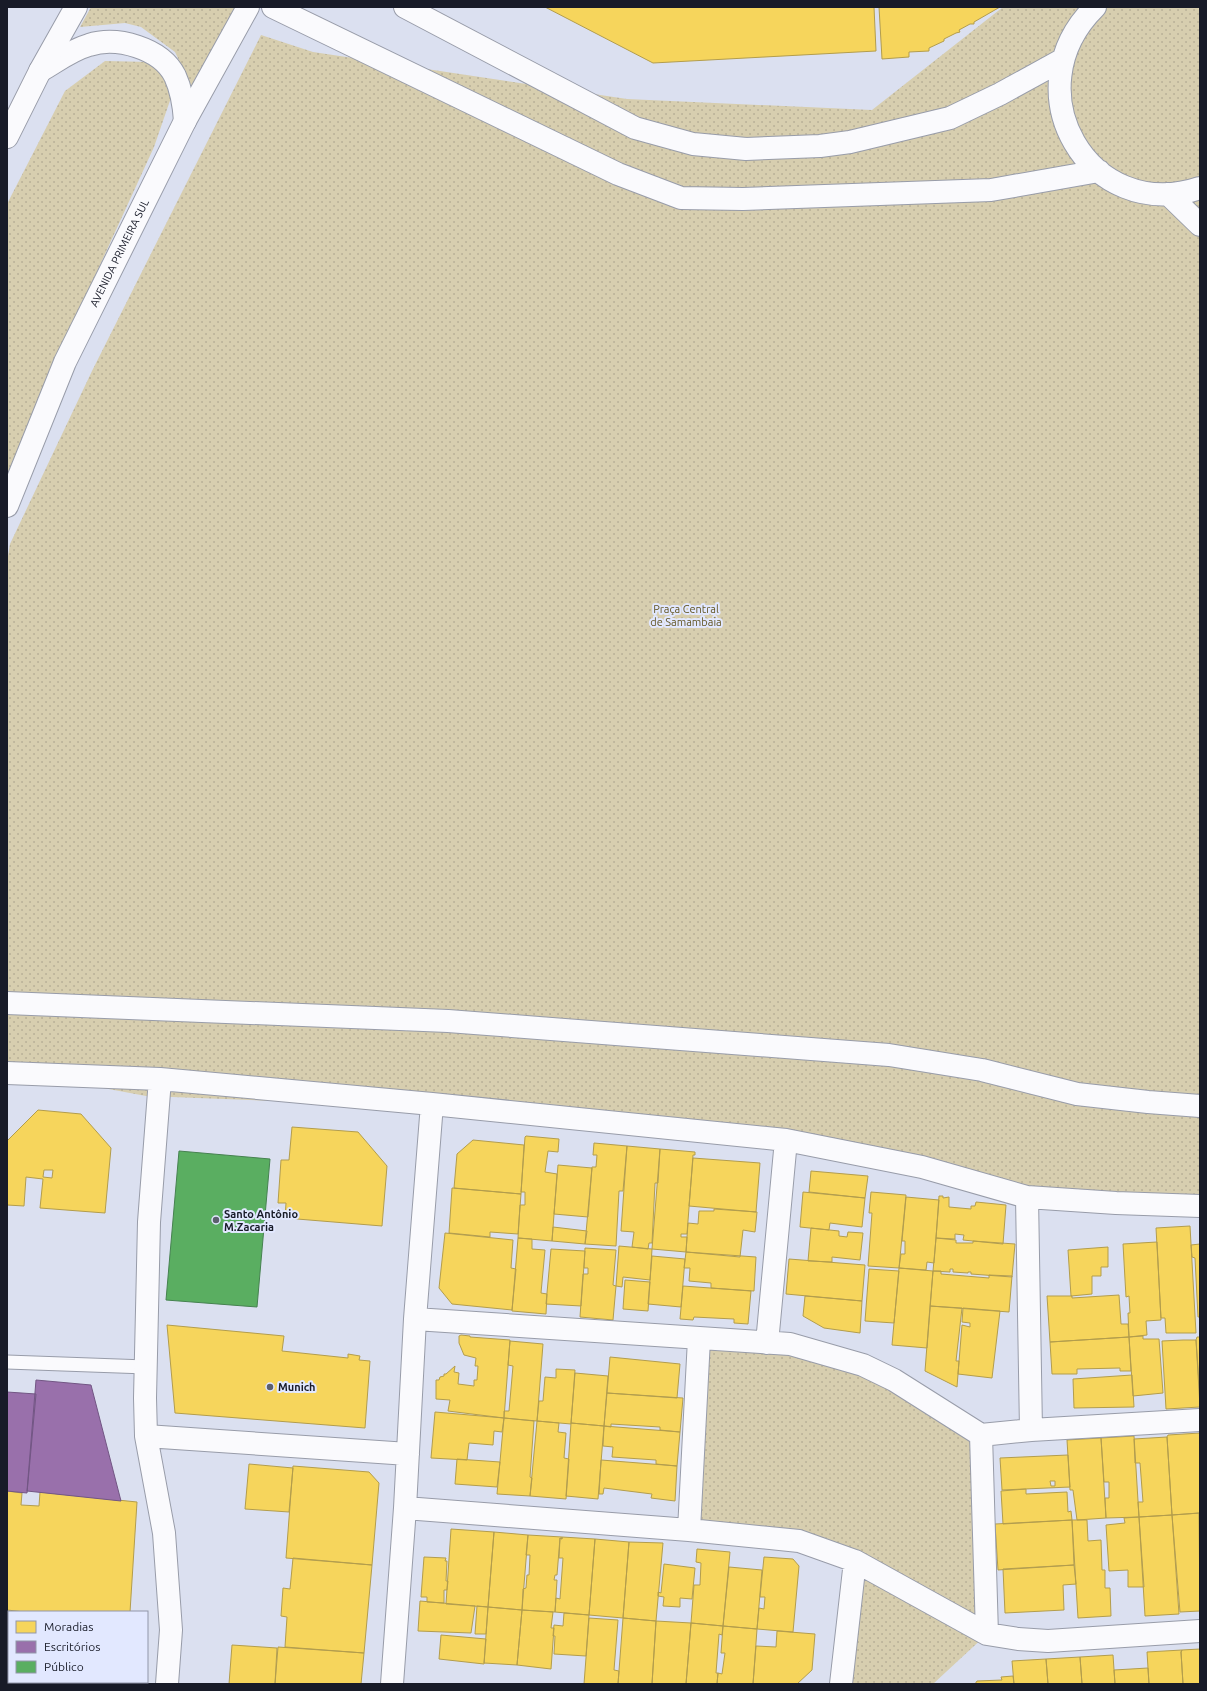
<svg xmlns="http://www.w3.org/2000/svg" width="1207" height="1691" viewBox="0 0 1207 1691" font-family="Ubuntu,sans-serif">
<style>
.grass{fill:url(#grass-dots)}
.homes{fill:#f6d55c;stroke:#b39d4c;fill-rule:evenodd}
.offices{fill:#9970ab;stroke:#725684}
.public{fill:#5aae61;stroke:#468250}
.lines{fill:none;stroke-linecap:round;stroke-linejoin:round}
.service-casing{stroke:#989ca9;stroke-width:15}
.minor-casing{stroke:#989ca9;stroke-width:24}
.secondary-casing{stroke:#989ca9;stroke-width:24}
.service{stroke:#fafafd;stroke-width:13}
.minor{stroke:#fafafd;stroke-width:22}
.secondary{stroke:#fafafd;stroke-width:22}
.poi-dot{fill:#5c606e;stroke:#e2e8ff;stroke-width:1.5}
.labels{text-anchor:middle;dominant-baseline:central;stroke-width:4;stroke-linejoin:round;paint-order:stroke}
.street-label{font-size:11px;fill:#181b28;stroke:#e2e8ff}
.park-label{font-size:11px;fill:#625523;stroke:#e2e8ff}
.poi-label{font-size:11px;font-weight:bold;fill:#181b28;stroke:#e2e8ff;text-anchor:start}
</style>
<defs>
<pattern id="grass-dots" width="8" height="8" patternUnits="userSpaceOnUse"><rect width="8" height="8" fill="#d7ceaf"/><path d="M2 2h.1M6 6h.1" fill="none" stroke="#b8b097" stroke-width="1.8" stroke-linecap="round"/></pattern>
</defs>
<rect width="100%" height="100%" fill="#dbe0f0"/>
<!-- grass -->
<path class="grass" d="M91,7H236L193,89L175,52L141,27L125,23L80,27Z
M1003,7H1200V1206L1116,1203L922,1167L429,1107L146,1096L7,1070V562L10,544L92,371L261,35L313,52L627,99L872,110Z
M105,61L150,62L174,89L154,147L56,361L7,484V204L65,91Z
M699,1339L863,1365L981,1435L987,1634L933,1684H841L858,1559L689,1530Z"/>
<!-- homes -->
<path class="homes" d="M545,7H874L876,51L653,63Z
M879,7H1000L974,22V24H970L959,30L960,32L956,33L944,39V41L929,48V51L909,52V57L882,59Z
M38,1110L81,1114L111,1148L105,1213L40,1208L43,1179L26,1177L24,1206L7,1205V1141ZM44,1170H53L52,1178L43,1177Z
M292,1127L358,1132L387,1166L382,1226L285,1218L286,1203H278L281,1160H289Z
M526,1136L559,1139L558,1152L548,1151L545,1172L557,1174L552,1241L518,1238L520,1205H525V1192H521L525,1137Z
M473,1140L524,1145L521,1194L454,1188L457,1154Z
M594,1143L627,1146L623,1191H619L616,1246L585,1244L592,1167H596L597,1155H593Z
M627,1146L660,1149L658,1183H655L652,1243H649L648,1249L632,1247L634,1232L621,1231Z
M660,1149L695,1152V1155H693L687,1234H681V1237H687L686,1252L652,1249Z
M693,1158L760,1163L756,1212L689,1206Z
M558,1165L592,1168L588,1217L554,1214Z
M811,1171L868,1176L865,1198L809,1192Z
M452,1188L521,1194L518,1234L490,1232V1237L449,1233Z
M803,1192L865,1198L862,1227L830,1223L829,1230L800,1227Z
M871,1192L906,1195L899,1268L868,1266L872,1213H869Z
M939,1196H943V1198L949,1197V1207L971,1209V1206H975L976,1202L1006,1205L1003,1244L963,1240L964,1235L955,1234V1239L936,1238Z
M906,1197L939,1200L934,1263L927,1262L926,1270L899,1268L901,1254H905V1241H902Z
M714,1209L757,1212L755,1232L743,1230L740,1257L686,1252L688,1223L698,1224L699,1211H714Z
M1190,1226L1196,1333H1166L1165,1318H1161L1156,1228Z
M553,1227L587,1231L585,1244L552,1241Z
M811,1228L839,1231V1236L847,1237L848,1232L863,1233L860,1260L832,1257V1262L808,1261Z
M445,1233L513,1240L511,1268L516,1269L512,1310L452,1304L439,1288Z
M518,1238L532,1239V1249L545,1250L541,1293L547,1294L546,1314L512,1311Z
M936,1238L956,1240V1243H973V1241L1015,1244L1012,1277L971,1274V1272H968V1273L953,1272V1269H950V1272L933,1271Z
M1157,1242L1161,1320L1146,1321L1147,1335L1129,1337L1128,1313H1130L1129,1296L1126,1297L1123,1244Z
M1200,1244V1317H1198L1195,1258L1192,1257L1191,1245Z
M619,1246L652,1249L650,1280L623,1277L622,1287L616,1286Z
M1108,1247V1267H1101V1276H1092V1294L1071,1296L1068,1250Z
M585,1248L616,1250L613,1285L616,1286L613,1320L580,1317L583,1274H588V1268H584Z
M551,1249L585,1251L581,1306L546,1304Z
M686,1252L756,1257L754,1291L711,1288V1283L689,1281L690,1268H684Z
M652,1256L685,1259L681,1307L648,1304Z
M789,1259L865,1265L862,1301L786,1294Z
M899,1268L933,1271L927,1348L892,1345Z
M869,1269L899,1271L894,1323L865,1321Z
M933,1271H941V1274L989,1278V1275L1012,1276L1009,1312L930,1306Z
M625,1280L650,1282L648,1311L623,1309Z
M683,1286L751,1291L748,1324L734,1323V1319L694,1317L693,1320L680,1319Z
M1119,1295L1121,1324H1128L1129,1337L1050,1342L1047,1296H1072V1298Z
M805,1296L862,1301L860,1333L824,1328L803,1316Z
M930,1306L962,1308L956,1361H959L957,1387L925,1371Z
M963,1308L1000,1311L992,1378L958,1374L962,1325L970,1327V1323L962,1322Z
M167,1325L284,1336L282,1351L348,1358V1354L360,1356L359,1360L370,1361L365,1428L175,1413Z
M461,1335L470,1336V1337L510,1340L504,1418L448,1411L450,1400L436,1399V1380H439L440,1377L444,1376V1374H446L455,1366L454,1372L459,1373L458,1384L474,1386V1380H477L478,1366H475L476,1358L464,1355L459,1343V1336Z
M1143,1336V1339H1159L1163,1393L1133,1396L1129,1337Z
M1129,1337L1131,1371H1120V1368L1077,1369V1374H1052L1050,1342Z
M1197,1337H1200V1397L1196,1340Z
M1183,1340H1196L1200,1407L1166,1409L1162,1341Z
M510,1341L543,1344L537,1421L504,1418V1411H509L513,1366L508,1365Z
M610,1357L680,1364L677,1398L607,1393Z
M556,1369L575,1370L571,1424L537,1421L539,1401H543L545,1377L556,1378Z
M575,1373L608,1376L604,1426L571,1423Z
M1132,1375L1134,1407L1074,1408L1073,1379Z
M607,1393L683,1398L680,1432L660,1430V1427L611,1424V1427L604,1426Z
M435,1412L504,1418L502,1432L494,1431L493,1445L469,1443L467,1460L431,1458Z
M504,1418L534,1421L530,1477L532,1478L530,1496L497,1494Z
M537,1421L559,1423L558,1432L566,1433L564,1458L569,1459L566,1499L530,1496Z
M571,1423L604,1426L598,1499L566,1496Z
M604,1426L680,1432L677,1466L656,1464V1460L612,1457L613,1447L603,1446Z
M1200,1433V1513L1172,1515L1167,1437L1168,1435Z
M1134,1436L1139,1517L1106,1518L1105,1498H1109V1482H1104L1101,1438Z
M1167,1437L1172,1515L1139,1517L1138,1502H1143L1140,1463H1135L1134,1439Z
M1101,1438L1106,1518L1077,1520L1073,1490H1070L1067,1440Z
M1068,1455L1070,1487L1002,1490L1000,1458ZM1050,1481H1055V1486H1051Z
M457,1459L500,1462L497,1487L455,1484Z
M601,1460L677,1466L675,1501L651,1498L652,1494L604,1488L603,1494H599Z
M249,1464L293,1468L289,1512L245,1509Z
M293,1466L369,1472L379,1483L372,1565L286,1558Z
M1026,1489V1494L1067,1492L1068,1512L1071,1511L1072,1520L1003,1524L1001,1491Z
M7,1491L22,1493L21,1505L39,1506L40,1492L137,1502L130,1612H25L7,1610Z
M1199,1513L1200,1611L1180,1612L1172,1515Z
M1172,1515L1179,1614L1145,1616L1139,1517Z
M1139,1517L1144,1587H1128V1570L1109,1571L1106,1525L1125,1523L1124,1518Z
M1072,1520L1074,1565L998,1570L995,1524Z
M1072,1520H1087L1088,1541L1101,1540L1102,1570H1105V1588H1110L1111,1616L1078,1618Z
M451,1529L494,1532L488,1607L446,1604Z
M494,1532L528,1535L522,1610L488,1607Z
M528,1535L562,1537V1539L560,1538L557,1575H555L554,1580H557L555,1612L522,1610L523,1589L526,1588L527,1575H529L530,1555H526Z
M562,1537L595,1539L589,1615L555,1612L556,1598L560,1599L563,1558H559L560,1538L562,1539Z
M595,1539L629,1542L623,1618L589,1615Z
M629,1542L663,1543L656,1621L623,1618Z
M697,1549L730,1552L723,1626L691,1623L694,1585H700L701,1563L696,1562Z
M424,1557L446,1558L445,1561H447L446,1581H448L447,1590H444V1603L427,1602V1597H421Z
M764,1557L793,1559L799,1566L793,1632L757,1629L759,1608L764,1609L765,1597H760Z
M293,1558L372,1565L364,1653L285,1647L287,1617L281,1616L283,1588L290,1589Z
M664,1564L695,1568L692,1599L680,1598V1607L663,1606L664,1597L658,1596V1592L661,1593Z
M1074,1565L1076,1584L1063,1585L1064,1610L1005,1613L1003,1569Z
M729,1567L762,1570L757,1629L723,1626Z
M420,1601L475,1606L471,1633L418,1631Z
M477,1606L488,1607L486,1634H475Z
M488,1607L522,1610L517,1665L484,1663Z
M522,1610L553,1612L551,1628H554L551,1669L517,1665Z
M564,1613L589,1615L586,1656L554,1654L555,1636H553L554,1625L563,1626Z
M589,1618L618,1620L614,1670L619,1671L618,1684H584Z
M623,1618L656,1621L652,1684H618Z
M656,1621L691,1623L686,1684H652Z
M691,1623L723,1626L722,1635L719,1634L716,1673H718L717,1684H686Z
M723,1626L757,1629L753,1684H717L718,1673L722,1674L725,1653H721Z
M777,1631L815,1634L812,1670L797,1684H753L756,1646L776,1647Z
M441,1635L486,1639L484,1664L439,1659Z
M232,1645L277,1648L275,1684H229Z
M278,1647L364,1653L361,1684H275Z
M1200,1649V1684H1183L1181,1652L1182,1650Z
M1182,1650L1181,1652L1183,1684H1149L1147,1652Z
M1113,1655L1115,1684H1082L1080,1657Z
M1080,1657L1082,1684H1048L1046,1659Z
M1046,1659L1048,1684H1014L1012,1661Z
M1148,1668L1149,1684H1115L1114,1670Z
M1001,1677L1013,1676L1014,1684H975L977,1681L1002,1680Z
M79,1682H129L128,1684H79Z"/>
<!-- offices -->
<path class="offices" d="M36,1380L91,1385L121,1501L27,1491Z
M7,1392L36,1394L27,1493L7,1491Z"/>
<!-- public -->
<path class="public" d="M179,1151L270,1159L257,1307L166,1300Z"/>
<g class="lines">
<defs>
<path id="service" d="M7,1362L146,1367"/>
<path id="minor" d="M273,7L618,174L681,198L743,199L991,190L1099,171
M405,7L635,128L693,144L746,149L820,146L850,142L950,118L1000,94L1062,60
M1095,7C1011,90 1089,225 1200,188
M1168,194L1200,225
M7,1003L448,1021L889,1055L982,1070L1077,1094L1148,1102L1200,1106
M7,1073L160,1079L432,1104L786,1140L922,1167L1027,1197L1116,1203L1200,1206
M160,1079L149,1222L145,1398L146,1436L164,1533L171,1630L167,1684
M1027,1197L1031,1430
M415,1319L790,1344L863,1365L894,1380L981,1435L1031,1430L1200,1420
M767,1343L786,1140
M981,1435L987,1634
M146,1436L408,1454
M405,1508L689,1530L799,1541L855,1561L987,1634L1018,1639L1048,1641L1200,1631
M689,1530L699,1339
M392,1684L405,1508L415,1319L432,1104
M841,1684L855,1561"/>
<g id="secondary">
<path d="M40,71C56,62 71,50 89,45C117,36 161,48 175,76C181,89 184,106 185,121"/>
<path d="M7,137L40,71L76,7"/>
<path id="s1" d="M7,506L65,362L185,121L248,7"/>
</g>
</defs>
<!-- service casing -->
<use href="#service" class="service-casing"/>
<!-- minor casing -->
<use href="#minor" class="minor-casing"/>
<!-- secondary casing -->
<use href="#secondary" class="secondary-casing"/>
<!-- service -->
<use href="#service" class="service"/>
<!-- minor -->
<use href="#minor" class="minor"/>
<!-- secondary -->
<use href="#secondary" class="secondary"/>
</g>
<!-- markers -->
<g class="poi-dot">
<circle cx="216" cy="1220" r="4"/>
<circle cx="270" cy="1387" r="4"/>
</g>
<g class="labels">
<!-- street labels -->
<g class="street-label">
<text stroke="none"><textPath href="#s1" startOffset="277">AVENIDA PRIMEIRA SUL</textPath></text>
</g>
<!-- park labels -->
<g class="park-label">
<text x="686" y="609">Praça Central<tspan x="686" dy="13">de Samambaia</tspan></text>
</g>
<!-- poi labels -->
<g class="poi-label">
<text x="224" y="1214">Santo Antônio<tspan x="224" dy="13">M.Zacaria</tspan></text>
<text x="278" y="1387">Munich</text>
</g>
</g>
<!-- border -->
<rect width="1207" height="1691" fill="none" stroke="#181b28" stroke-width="16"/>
<!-- legend -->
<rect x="8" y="1611" width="140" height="72" fill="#e2e8ff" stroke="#9196a9"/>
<rect x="16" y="1621" width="20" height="12" fill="#f6d55c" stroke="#9196a9"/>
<text x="44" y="1631" font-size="12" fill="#181b28">Moradias</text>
<rect x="16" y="1641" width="20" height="12" fill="#9970ab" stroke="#9196a9"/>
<text x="44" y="1651" font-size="12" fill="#181b28">Escritórios</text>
<rect x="16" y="1661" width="20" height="12" fill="#5aae61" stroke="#9196a9"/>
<text x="44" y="1671" font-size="12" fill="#181b28">Público</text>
</svg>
